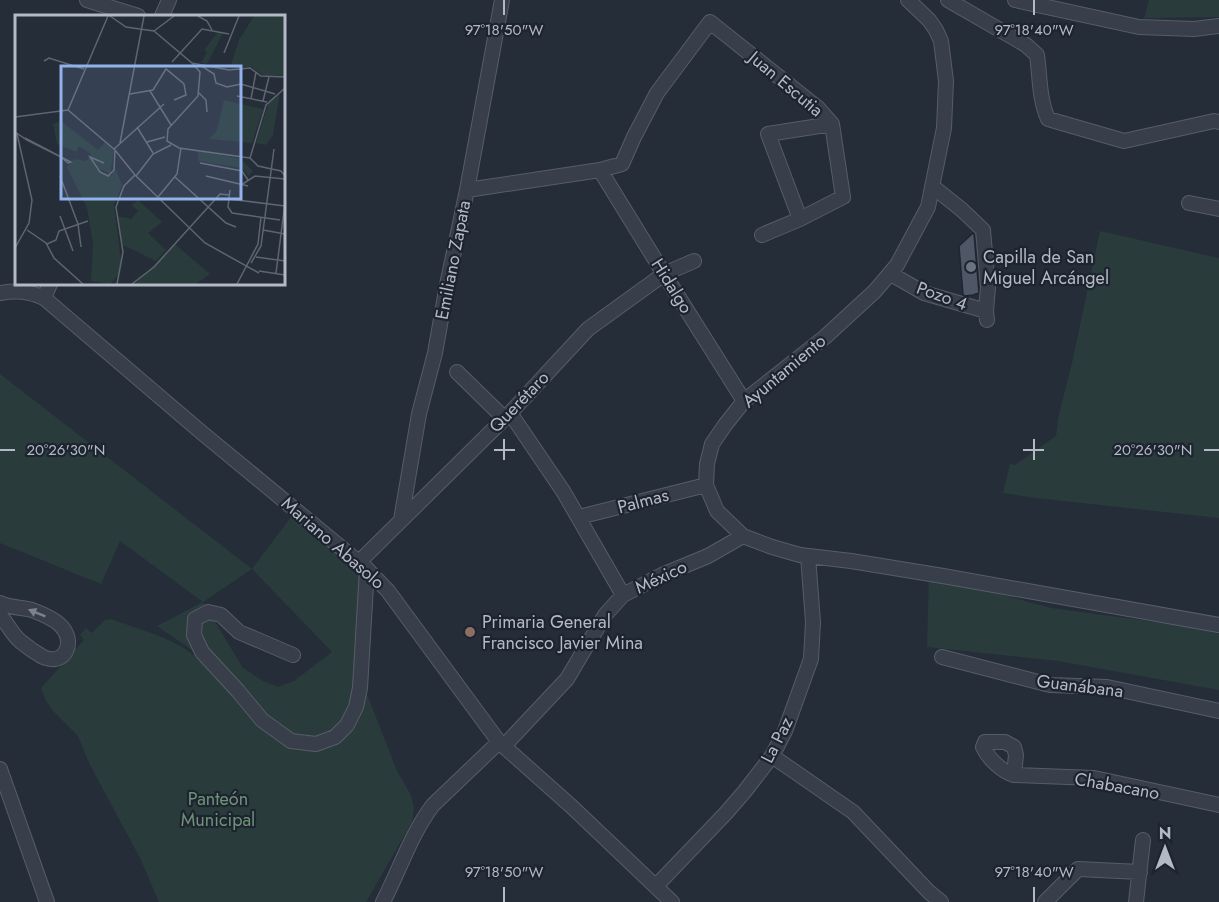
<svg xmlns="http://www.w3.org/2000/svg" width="1219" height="902" viewBox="0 0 1219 902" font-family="Jost,sans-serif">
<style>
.green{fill:#2a3b3c;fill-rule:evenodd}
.building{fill:#4e5765;stroke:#202631;stroke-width:1.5}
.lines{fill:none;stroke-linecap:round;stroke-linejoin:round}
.minor-casing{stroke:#575d68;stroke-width:16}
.minor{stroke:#393f4a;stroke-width:14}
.oneway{fill:#7d838e}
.ticks{fill:none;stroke:#b4bac5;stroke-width:2}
.worship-dot{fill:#6b7280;stroke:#1e242f;stroke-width:2}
.education-dot{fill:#8d6e63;stroke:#1e242f;stroke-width:2}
.labels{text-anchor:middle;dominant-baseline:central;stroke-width:4.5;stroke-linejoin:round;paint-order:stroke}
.street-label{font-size:18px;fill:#b4bac5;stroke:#1e242f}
.poi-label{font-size:18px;fill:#b4bac5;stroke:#1e242f;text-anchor:start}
.park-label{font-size:18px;fill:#6e9478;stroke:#1e242f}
.inset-road{fill:none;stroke:#5e6571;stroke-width:1.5}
.view{fill:#92b2ec;fill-opacity:0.15;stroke:#92b2ec;stroke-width:3}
.inset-edge{fill:none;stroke:#b4bac5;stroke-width:3}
.ticks-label{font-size:15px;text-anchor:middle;fill:#b4bac5;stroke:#1e242f;stroke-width:4.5;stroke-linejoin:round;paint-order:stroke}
</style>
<rect width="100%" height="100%" fill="#252d39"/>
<!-- green -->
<path class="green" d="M1149,0H1219V17L1144,18Z
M1100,231L1219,258V518L1036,498L1003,493L1010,464L1015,465L1056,436L1059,414L1072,363Z
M0,374L252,569L294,513L352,561L359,576L353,696L341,721L331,734L314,740L296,739L275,729L208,661L157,626L203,602L120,541L101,584L0,543ZM252,569L332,652L294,681L278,687L263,681L243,668L203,602Z
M929,575L1051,608L1215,630L1219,634V690L1058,661L927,647Z
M111,619C135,628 162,635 184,648C193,655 204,664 212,672C233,693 267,743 296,748C303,750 311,748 318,747C354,740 355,725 367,694L397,771L411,795L414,808L412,822L366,902H159L140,858L89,763L78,736L54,712L46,701L41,688L84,640L80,635L86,628L92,633L105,620Z"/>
<!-- building -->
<path class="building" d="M973,233L974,234L979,293L973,295L965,296L963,295L959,246Z"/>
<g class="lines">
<defs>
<path id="minor" d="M87,0L138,16
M908,0L929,20L936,30L941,41L946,81L944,128L928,207L897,265L875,291L825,337L744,401L725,425L712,444L707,464L706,485L717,511L743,536L772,547L800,555L851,561L943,576L1219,625
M948,0L1026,45L1037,55C1040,76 1039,99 1048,119L1124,141L1214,121L1219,122
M1015,0L1139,27L1194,29L1219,26
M162,16L169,0
M600,170L664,274L744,401
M932,186L962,210L983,230L988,287L986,311
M467,190L600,170L622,164L634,137L657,93L710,22L818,108L832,124L843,197L800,219L762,235
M1189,203L1219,209
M800,219L768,134L832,124
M891,274L924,293L986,311L987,320
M0,293C17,290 28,291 44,298L201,432L367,569L388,591L499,742L571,806L672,902
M44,298L50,284
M457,372L504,418
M510,413L563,491L623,595
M579,517L706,485
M401,520L419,414L435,353L447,285L467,190L502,0
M359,562L510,413L588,329L664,274L694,261
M0,603C10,608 21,607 32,610C40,613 54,619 60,625C77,641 65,667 43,657C36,653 26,646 20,641C12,634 7,623 0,615
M293,655L239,632L221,615L208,612L195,619L194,635L202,652L238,691L262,720L291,741L316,744L335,737L347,725L356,707L360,688L367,569
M942,657L1050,685L1107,687L1219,711
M504,746L567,679L605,615L623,595L662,575L708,556L743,536
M772,756L853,812L929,892L941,902
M0,769L47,902
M1014,775L1016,755L1014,747L1005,742H985L983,747C988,758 1002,772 1014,775L1094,778L1219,805
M656,886L726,813L745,791L772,756L785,731L811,659L813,622L808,556
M383,902C400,869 411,834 433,805L499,742
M1045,902L1078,869L1140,872
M1136,902L1143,840"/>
</defs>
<!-- minor casing -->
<use href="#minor" class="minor-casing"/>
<!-- minor -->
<use href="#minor" class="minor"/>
</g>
<!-- one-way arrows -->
<defs><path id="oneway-solid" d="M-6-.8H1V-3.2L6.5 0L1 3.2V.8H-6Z" transform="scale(1.5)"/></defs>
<use class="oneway" href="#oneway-solid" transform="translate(37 613) rotate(-158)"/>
<!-- ticks -->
<path class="ticks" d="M504,0V15M1034,0V15M504,439V460M1034,439V460M0,450H15M494,450H515M1023,450H1044M1204,450H1219M504,887V902M1034,887V902"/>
<!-- markers -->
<circle class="worship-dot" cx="971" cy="267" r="6"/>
<circle class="education-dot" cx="470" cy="632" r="6"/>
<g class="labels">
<!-- street labels -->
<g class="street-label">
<text transform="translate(786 84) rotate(40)">Juan Escutia</text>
<text transform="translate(453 260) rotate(-79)">Emiliano Zapata</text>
<text transform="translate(672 286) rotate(58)">Hidalgo</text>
<text transform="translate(942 296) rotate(20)">Pozo 4</text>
<text transform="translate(784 371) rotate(-40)">Ayuntamiento</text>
<text transform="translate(519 402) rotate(-46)">Querétaro</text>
<text transform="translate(643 501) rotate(-15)">Palmas</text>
<text transform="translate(333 543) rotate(41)">Mariano Abasolo</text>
<text transform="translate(661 577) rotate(-25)">México</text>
<text transform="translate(1080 686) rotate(7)">Guanábana</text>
<text transform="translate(777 740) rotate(-63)">La Paz</text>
<text transform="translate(1117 786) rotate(10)">Chabacano</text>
</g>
<!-- poi labels -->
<g class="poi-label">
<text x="983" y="257">Capilla de San<tspan x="983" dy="21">Miguel Arcángel</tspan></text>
<text x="482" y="622">Primaria General<tspan x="482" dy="21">Francisco Javier Mina</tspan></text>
</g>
<!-- park labels -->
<g class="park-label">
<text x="218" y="799">Panteón<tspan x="218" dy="21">Municipal</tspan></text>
</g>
</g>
<!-- overview -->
<g transform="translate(15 15)">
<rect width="270" height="270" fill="#252d39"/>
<path d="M239,1H270V61L248,60L236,52L215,53L224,25ZM203,17L208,18L192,49L186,48L192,37L189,35ZM265,77L258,120L251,130L241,128L254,87ZM209,85L248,94L237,128L194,124L202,115ZM46,106L83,135L90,127L99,136L95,159L80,152L90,161L97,160L100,153L107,170L99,190L106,246L103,260L95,269L76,266L78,229L72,193L52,152L59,144L71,146L76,139L64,131L61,137L42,129L38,109ZM183,136L226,144L238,156L234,161L227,153L183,146ZM123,185L147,207L133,218L151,235L141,246L108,230L102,201L116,204L123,196L117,190ZM160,229L195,259L181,269H120Z" fill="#2a3b3c"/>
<path class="inset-road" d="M95,1L111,12L139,16M183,1L192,6L197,15M139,16L177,48L214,55L235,53L246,61L270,62M139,16L159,1M209,38L224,1M29,46L34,43L69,54M157,47L187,14L214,19M177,48L185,57L183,81L153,114L152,126L164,133L235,143M185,50L199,59L201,68L212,72L226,69L260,79M135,76L156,110M184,78L191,85L192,97M115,79L138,75L151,54L169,69L171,80L159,85M222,81L252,87M236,84L241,57M248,86L254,62M53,95L93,1M0,102L53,95L100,135L120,160L190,228L244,258M122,112L138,138M0,117L12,125L46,142L53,148L56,147L10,123M132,127L150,122M105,128L129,1M99,134L149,89M235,143L251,90L270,73M235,143L243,151L266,156L270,161M89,148L75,142L85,157L93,161L99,155L100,135M185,148L227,156L233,165M45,161L63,209L66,232M121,161L138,139L156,130M191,161L233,171M160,162L211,208L221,212M226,170L240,161L270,164M215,175L213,192L217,198L265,205M143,182L162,159L166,133M214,184L270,191M45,201L58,236M12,215L31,228L39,243L68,269M248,215L270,219M32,229L41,225L44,216L73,206M0,233L14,208L17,185L2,119M241,242L270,246M236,248L246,231L259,134M244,256L270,260M261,258L270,188M102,269L108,237L101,192L109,171L120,160M117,269L139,252L205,179L215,180M222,269L243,229L246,202"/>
<path class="view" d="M46,51H226V184H46Z"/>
<rect width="270" height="270" class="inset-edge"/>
</g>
<g class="ticks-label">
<text x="504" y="35">97°18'50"W</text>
<text x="1034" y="35">97°18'40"W</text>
<text x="66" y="455">20°26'30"N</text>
<text x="1153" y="455">20°26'30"N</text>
<text x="504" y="877">97°18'50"W</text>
<text x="1034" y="877">97°18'40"W</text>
</g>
<!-- north arrow -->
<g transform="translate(1165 848)" stroke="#1e242f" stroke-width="4.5" paint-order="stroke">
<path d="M0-4.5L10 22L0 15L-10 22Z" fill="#b4bac5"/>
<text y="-9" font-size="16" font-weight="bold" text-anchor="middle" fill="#b4bac5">N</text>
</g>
</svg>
